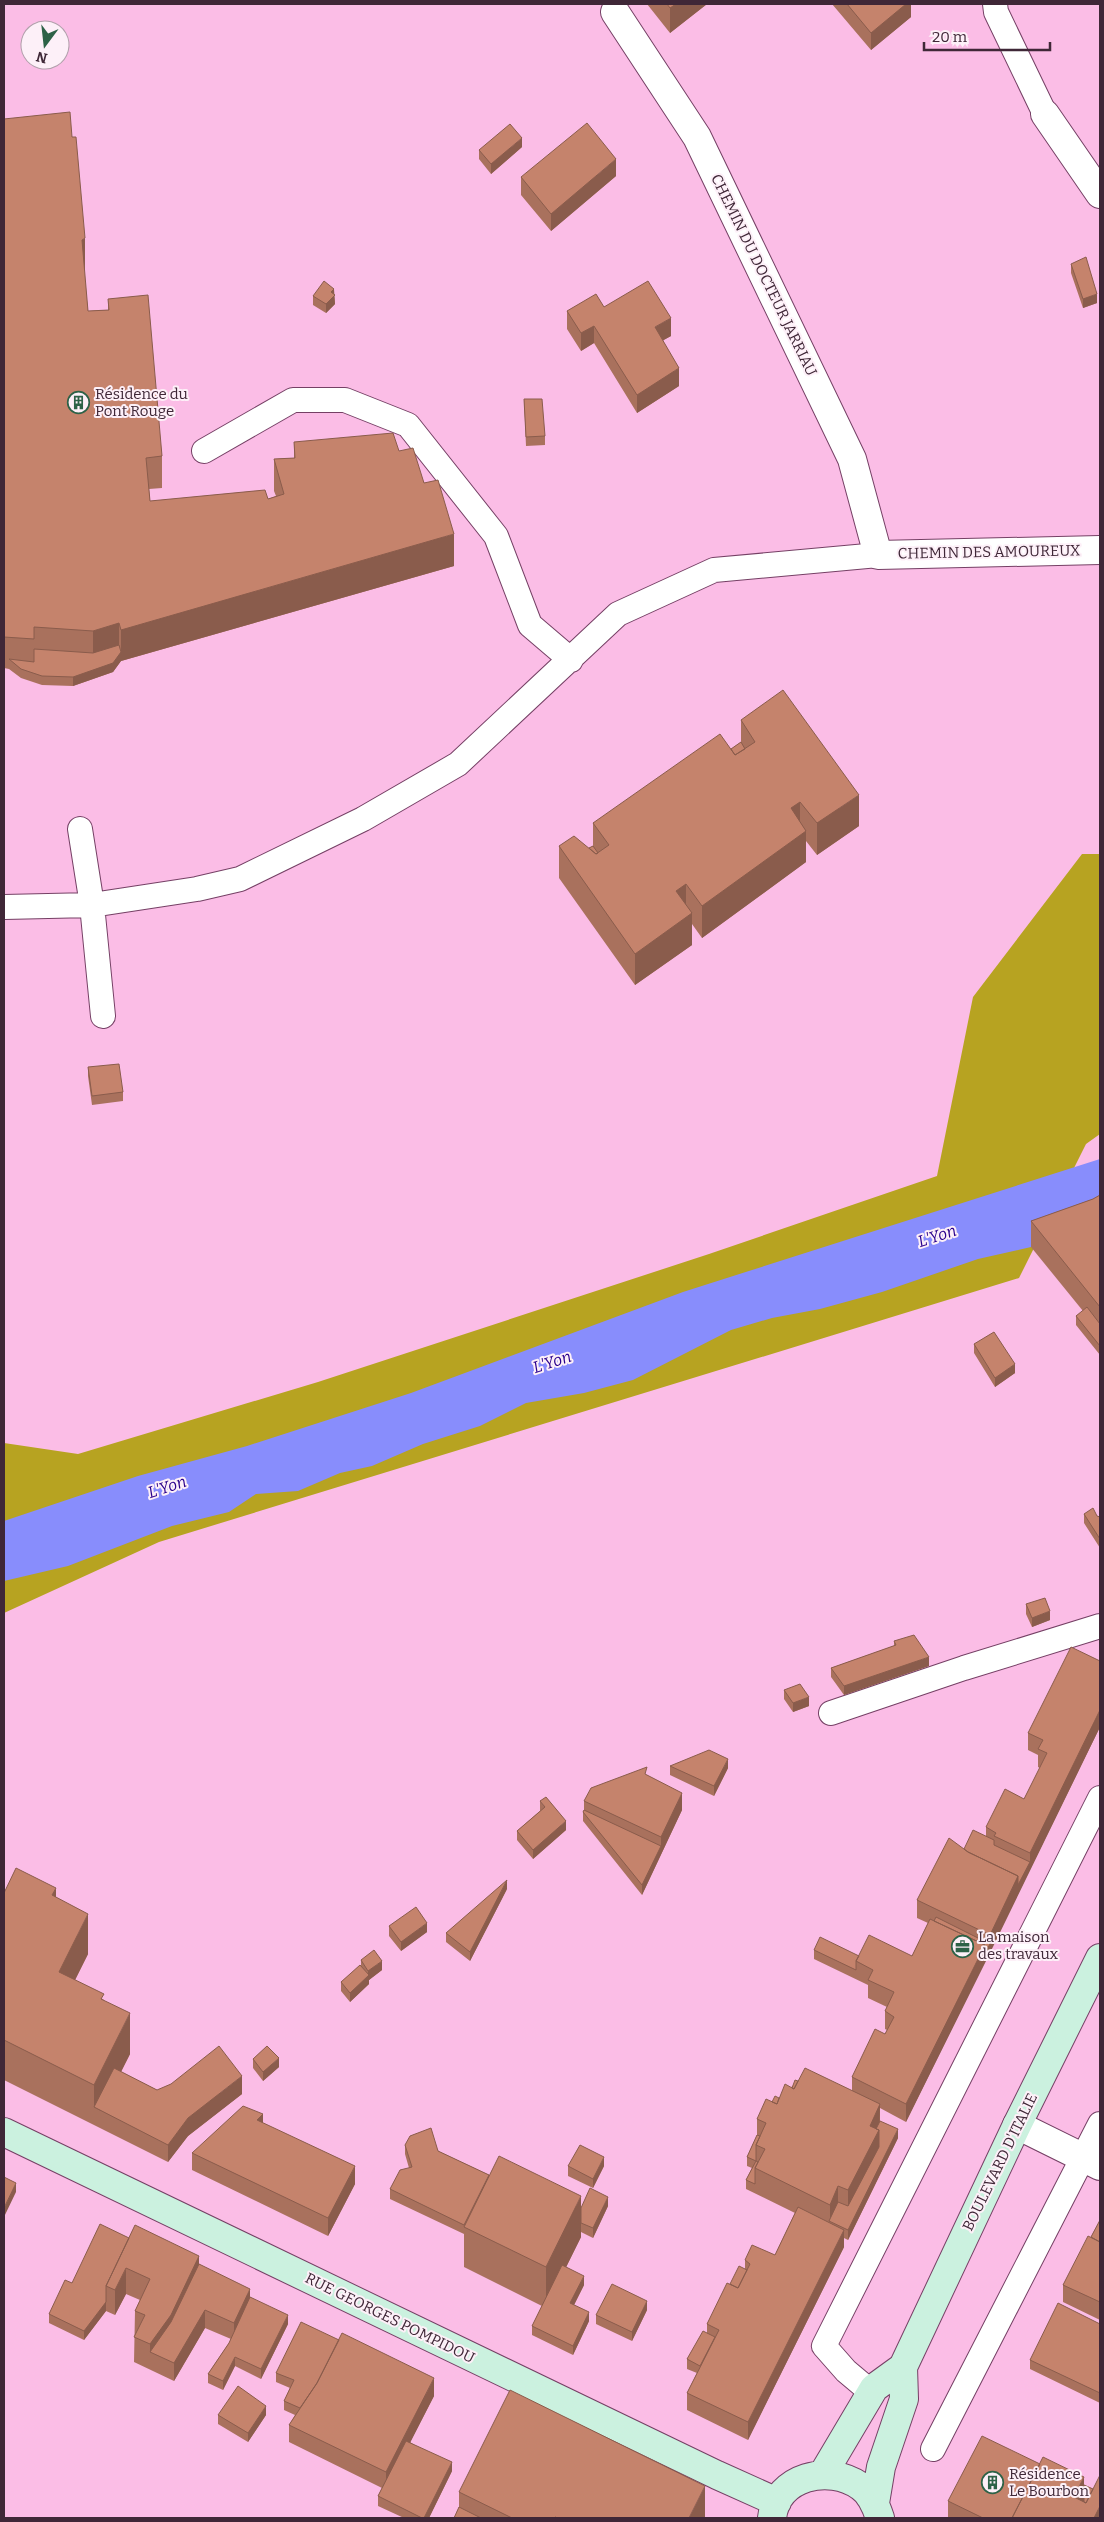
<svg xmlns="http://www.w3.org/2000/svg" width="1104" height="2522" viewBox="0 0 1104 2522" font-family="Bitter,serif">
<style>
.green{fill:#b7a321}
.water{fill:#888dfc}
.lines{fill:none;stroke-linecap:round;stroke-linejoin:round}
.service-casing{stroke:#754065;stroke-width:26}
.minor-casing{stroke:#754065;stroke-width:30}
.secondary-casing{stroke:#754065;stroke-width:30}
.service{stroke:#fff;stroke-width:24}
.minor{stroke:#fff;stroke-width:28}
.secondary{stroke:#cbf1df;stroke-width:28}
.wall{fill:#a9715d}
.shaded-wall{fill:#8a5c4c}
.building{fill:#c5836c;stroke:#8a5c4c}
.labels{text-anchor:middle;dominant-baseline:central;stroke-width:4;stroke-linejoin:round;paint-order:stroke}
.street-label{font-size:15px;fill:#3f2737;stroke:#fdf0f8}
.poi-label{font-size:15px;fill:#3f2737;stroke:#fdf0f8;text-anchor:start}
.water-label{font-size:16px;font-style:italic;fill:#2a008c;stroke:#fdf0f8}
</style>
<rect width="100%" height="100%" fill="#fbbde6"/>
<!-- green -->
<path class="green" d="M1082,854H1100V1134L1086,1144L1019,1278L159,1542L4,1613V1443L78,1454L318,1382L709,1254L937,1176L973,997Z"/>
<!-- water -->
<path class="water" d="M1100,1159V1220L1031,1247L978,1259L882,1292L820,1309L772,1318L731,1330L633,1380L584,1393L526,1403L480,1426L423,1444L372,1466L340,1473L298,1491L256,1494L229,1512L172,1526L68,1566L4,1581V1521L138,1476L247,1446L411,1393L683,1292Z"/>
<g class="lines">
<defs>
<path id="service" d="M995,4L996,12L1045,114
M204,451L293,400H345L408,425L496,536L530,625L571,660
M80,829L92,905L103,1016
M4,907L92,905L197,889L240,879L363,819L458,764L618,614L714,570L878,555
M831,1713L964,1668L1100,1626
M871,2392L846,2371L824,2346L1100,1798
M933,2449L1100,2124"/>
<path id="minor" d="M615,12L697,137L852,459L878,555L1100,550
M1045,114L1100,194
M1017,2125L1100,2166"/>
<path id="secondary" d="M4,2132L717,2475L777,2502
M823,2474L874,2388L903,2367L1017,2125L1100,1958
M875,2503L881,2467L904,2399L903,2367
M772,2518C777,2476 829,2464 860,2486C871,2493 876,2506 880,2518"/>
</defs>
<!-- service casing -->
<use href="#service" class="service-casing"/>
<!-- minor casing -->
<use href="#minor" class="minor-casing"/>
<!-- secondary casing -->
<use href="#secondary" class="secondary-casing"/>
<!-- service -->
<use href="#service" class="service"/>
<!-- minor -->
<use href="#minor" class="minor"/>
<!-- secondary -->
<use href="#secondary" class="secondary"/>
</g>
<!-- wall -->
<path class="wall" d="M647,4H707L670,33Z
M832,4H911V17L871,50Z
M4,119L85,270H84L88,311L108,310V299L162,456V488L149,489L150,501L268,499L276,496L274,491V459L294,458V442L399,451L424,483L454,566L121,661L113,672L73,686L42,685L21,678L9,669L4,668Z
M522,147L491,174L479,159V150Z
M616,176L551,231L521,195V177Z
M1071,264L1097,303L1083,308L1071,273Z
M334,294L335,304L326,313L313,305V296Z
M604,307L671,336L663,340L679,386L637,413L594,343L581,351L567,329V311Z
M524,399L545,436V445L526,446Z
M741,720L859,826L817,855L806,841V862L702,938L692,924V945L635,985L559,878V846L589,848L593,846V823L731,749L741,742Z
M88,1067L123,1092V1101L92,1105L88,1076Z
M1100,1195V1355L1076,1325V1316L1083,1311L1031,1247V1221L1093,1199Z
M974,1344L1015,1373L995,1387L974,1353Z
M1084,1514L1100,1517V1548L1084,1523Z
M1026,1604L1050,1620L1032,1627L1026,1614Z
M894,1641L929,1666L844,1695L831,1677V1668L894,1646Z
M1100,1661V1727L906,2122L880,2108V2121L898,2138L848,2240L844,2238V2247L748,2440L687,2410V2393L697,2373L687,2369V2359L707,2333V2324L730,2284L745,2269V2260L775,2255L795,2213L746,2189V2180L752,2168L747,2166V2157L757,2135V2119L772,2102L779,2098L798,2081L852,2091V2077L885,2034L887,2030L885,2029V2011L887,2007L868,1998V1985L814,1959V1950L859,1956H912L928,1923L917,1918V1900L964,1849L986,1836V1827L1024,1799L1040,1768L1038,1767V1755L1028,1750V1733Z
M784,1690L809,1706L793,1712L784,1699Z
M670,1766L728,1768L714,1796L670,1775Z
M647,1775L682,1810L642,1895L583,1821V1812L584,1810V1801Z
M540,1801L566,1830L533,1859L517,1840V1831L540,1811Z
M507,1889L470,1961L446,1942V1933Z
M4,1893L56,1897L88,1954L75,1980L104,2000L130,2054L121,2072L157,2090L242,2094L188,2136L168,2162L4,2080Z
M389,1926L427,1932L401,1951L389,1936Z
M361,1960L382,1970L369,1980V1984L350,2002L341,1991V1982L361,1965Z
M253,2059L279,2067L263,2081L253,2068Z
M263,2123L355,2184L328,2236L192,2170V2153Z
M405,2145L438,2151L489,2175L581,2208L608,2206L593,2238L581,2232V2237L566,2267L584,2285L574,2305L589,2321L573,2355L532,2335V2326L542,2306L464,2267V2234L390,2199V2189L409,2168L405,2154Z
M568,2166H604L593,2188L568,2176Z
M1100,2220V2320L1063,2302V2285L1091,2237Z
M129,2238L199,2264L250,2297L288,2324L261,2379L235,2366L223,2390L208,2383V2374L229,2343L231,2339L205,2328L174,2381L134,2362L135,2311L140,2300L126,2294L115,2315L106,2311L84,2340L49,2323V2314L72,2283Z
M647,2310L632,2341L596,2324V2315Z
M1100,2324V2403L1030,2369V2360Z
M276,2373L434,2396L410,2442L452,2471L429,2518H404L378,2506V2496L382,2488L289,2442V2425L295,2415L284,2410V2401L290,2388L276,2382Z
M218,2415H266L248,2442L218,2424Z
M1040,2464L1093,2489L1100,2518H948V2501Z
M459,2492L705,2518H454L459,2507Z"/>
<!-- shaded-wall -->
<path class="shaded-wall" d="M676,4H707L670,33V8Z
M906,4H911V17L871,50V33Z
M522,138V147L491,174V164Z
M616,159V176L551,231V214Z
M85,238V270L82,272V240Z
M334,289L335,304L326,313V304L331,292Z
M1097,294V303L1083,308V299Z
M671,318V336L655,345V327Z
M594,326V343L581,351V333Z
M679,368V386L637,413V395Z
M454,534V566L121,661L113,672L73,686V677L121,652V630Z
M119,623V654L93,663V631Z
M859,795V826L817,855V823Z
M800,802V833L791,808Z
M806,831V862L702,938V906Z
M686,884V916L676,891Z
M692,913V945L635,985V954Z
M1015,1364V1373L995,1387V1378Z
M1050,1611V1620L1032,1627V1618Z
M929,1657V1666L844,1695V1686Z
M809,1697V1706L793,1712V1703Z
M1100,1710V1727L990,1953V1935L1018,1876L1030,1862V1853Z
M728,1759V1768L714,1796V1786Z
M682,1793V1810L642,1895V1885L661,1846V1837Z
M566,1821V1830L533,1859V1850Z
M507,1880V1889L470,1961V1952Z
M56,1888V1928L52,1895Z
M88,1914V1954L59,2012V1972Z
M427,1923V1932L401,1951V1942Z
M990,1944V1953L906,2122V2104L985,1945Z
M382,1961V1970L369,1980V1984L350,2002V1993L368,1976V1971Z
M130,2013V2054L101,2111L94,2107V2085Z
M279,2058V2067L263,2081V2072Z
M242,2076V2094L188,2136L168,2162V2145L188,2118Z
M880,2104L879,2156L848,2216V2190L870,2126Z
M263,2114V2132L257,2120Z
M898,2129V2138L848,2240V2230Z
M604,2157V2166L593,2188V2179Z
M355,2166V2184L328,2236V2218Z
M16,2183V2192L4,2217V2208Z
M838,2186V2211L830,2221V2205Z
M581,2196V2237L546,2308V2267Z
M608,2197V2206L593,2238V2228Z
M844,2230V2247L748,2440V2422Z
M199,2256V2282L160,2356L150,2352V2344Z
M126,2269V2294L115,2315V2290Z
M584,2276V2285L570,2313V2303Z
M250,2289V2306L234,2341V2323Z
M647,2301V2310L632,2341V2332Z
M106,2302V2311L84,2340V2331Z
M205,2310V2328L174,2381V2363Z
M589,2312V2321L573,2355V2346Z
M288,2315V2324L261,2379V2369Z
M235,2357V2366L223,2390V2381Z
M434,2378V2396L386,2490V2472Z
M266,2406V2415L248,2442V2433Z
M452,2462V2471L429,2518H424Z
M1084,2477V2517L1074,2497Z
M705,2486V2518H689Z
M1100,2506V2518H1094Z"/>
<!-- building -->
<path class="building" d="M667,4H676L670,8Z
M847,4H906L871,33Z
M70,112L72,137H76L85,238L82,240L88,311L109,310L108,299L148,295L162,456L146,458L150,501L265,490L268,499L284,494L274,459L295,458L294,442L393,433L399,451L413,448L424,483L438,480L454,534L121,630L119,623L93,631L34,627V639L4,637V119Z
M587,123L616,159L551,214L521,177Z
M510,124L522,138L491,164L479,150Z
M1086,257L1097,294L1083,299L1071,264Z
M324,281L334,289L331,292L335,295L326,304L313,296Z
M648,281L671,318L655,327L679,368L637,395L594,326L581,333L567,311L596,294L604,307Z
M524,399H542L545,436L526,437Z
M119,645L121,652L113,663L73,677L42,676L21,669L9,659L34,662V649L93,653Z
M783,690L859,795L817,823L800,802L791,808L806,831L702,906L686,884L676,891L692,913L635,954L559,846L574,836L596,854L609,845L593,823L720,734L735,755L755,742L741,720Z
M741,742L745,749L735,755L731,749Z
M593,846L598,853L596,854L589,848Z
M119,1064L123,1092L92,1096L88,1067Z
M1100,1195V1307L1031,1221L1093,1199Z
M1087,1307L1100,1324V1346L1076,1316Z
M994,1332L1015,1364L995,1378L974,1344Z
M1093,1508L1097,1516L1100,1517V1539L1084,1514Z
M1045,1598L1050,1611L1032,1618L1026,1604Z
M914,1635L929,1657L844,1686L831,1668L896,1645L894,1641Z
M1071,1647L1100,1661V1710L1030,1853L994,1836L996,1833L986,1827L1005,1789L1024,1799L1047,1753L1038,1749L1043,1740L1028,1733Z
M800,1684L809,1697L793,1703L784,1690Z
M709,1750L728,1759L714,1786L670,1766Z
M647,1767L645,1774L682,1793L661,1837L584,1801L591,1788Z
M546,1797L566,1821L533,1850L517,1831L545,1807L540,1801Z
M584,1810L661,1846L642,1885L583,1812Z
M973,1830L994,1840V1845L1030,1862L1018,1885V1876L968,1852L964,1849Z
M949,1838L968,1852L1018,1876L990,1935L917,1900Z
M16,1868L56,1888L52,1895L88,1914L59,1972L104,1994L101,1999L130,2013L94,2085L4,2040V1893Z
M507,1880L470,1952L446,1933Z
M416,1907L427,1923L401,1942L389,1926Z
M936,1917L990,1944L985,1953V1945L934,1921Z
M930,1919L985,1945L906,2104L852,2077L875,2029L885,2034L894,2017L885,2011L894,1992L868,1980L873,1970L856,1961L869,1935L912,1956Z
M820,1937L859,1956L856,1961V1970L814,1950Z
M374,1950L382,1961L368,1971L361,1960Z
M360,1965L369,1975L350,1993L341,1982Z
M219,2046L242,2076L188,2118L168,2145L94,2107L114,2068L157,2090L171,2084Z
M267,2046L279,2058L263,2072L253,2059Z
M805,2068L880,2104L870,2126L879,2130L848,2190L838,2186L830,2205L755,2168L765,2149L756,2145L766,2123L757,2119L766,2099L777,2104L785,2084L794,2089Z
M795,2080L798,2081L794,2089L792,2088Z
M775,2096L779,2098L777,2104L772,2102Z
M243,2106L263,2114L257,2120L355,2166L328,2218L192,2153Z
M880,2121L898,2129L848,2230L829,2221L838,2202L848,2206L879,2147V2130L876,2129Z
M431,2128L438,2151L489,2175L464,2225L390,2189L400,2170L412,2167L405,2145L410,2136Z
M757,2135L760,2136L756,2145V2161L747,2157Z
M580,2145L604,2157L593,2179L568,2166Z
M499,2156L581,2196L546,2267L464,2227Z
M756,2161L758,2162L755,2168V2184L746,2180Z
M4,2177L16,2183L4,2208Z
M590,2188L608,2197L593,2228L581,2223V2208Z
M798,2207L844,2230L748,2422L687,2393L719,2330L707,2324L727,2283L738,2288L750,2264L745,2260L752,2245L775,2255Z
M1100,2220V2242L1091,2237Z
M100,2224L129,2238L106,2286V2302L84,2331L49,2314L65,2280L72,2283Z
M135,2225L199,2256L171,2315L150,2344L134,2337L145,2315L135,2311L150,2279L126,2268L115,2290L106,2286Z
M1088,2236L1100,2242V2302L1063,2285Z
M199,2264L250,2289L234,2323L205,2310L174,2363L150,2352L171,2322Z
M562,2265L584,2276L570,2303L589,2312L573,2346L532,2326Z
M739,2266L747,2270L738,2288L730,2284Z
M612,2284L647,2301L632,2332L596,2315Z
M250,2297L288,2315L261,2369L235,2357L223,2381L208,2374L229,2343Z
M1058,2303L1100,2324V2393L1030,2360Z
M301,2322L339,2340L317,2383L300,2408L284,2401L294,2380L276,2373Z
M703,2331L715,2337L700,2366L687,2359Z
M342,2333L434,2378L386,2472L289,2425L317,2383Z
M238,2386L266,2406L248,2433L218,2415Z
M510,2390L705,2486L689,2518H558L555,2517V2518H512L459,2492Z
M982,2436L1040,2464L1012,2518H983L948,2501Z
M406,2441L452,2462L424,2518H422L378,2496Z
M1043,2457L1084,2477L1074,2497L1086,2503L1100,2475V2506L1094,2518H1012Z
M1084,2485L1093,2489L1086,2503L1084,2502Z
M459,2507L481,2518H454Z"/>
<!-- icons -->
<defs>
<symbol id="building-ring" viewBox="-11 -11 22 22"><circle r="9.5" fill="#fdf0f8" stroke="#2d6247" stroke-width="1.5"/><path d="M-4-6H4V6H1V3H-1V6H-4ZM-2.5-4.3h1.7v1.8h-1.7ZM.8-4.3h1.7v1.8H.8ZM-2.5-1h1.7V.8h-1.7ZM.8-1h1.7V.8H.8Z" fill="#2d6247"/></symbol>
<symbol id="office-ring" viewBox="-11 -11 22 22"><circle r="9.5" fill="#fdf0f8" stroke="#2d6247" stroke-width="1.5"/><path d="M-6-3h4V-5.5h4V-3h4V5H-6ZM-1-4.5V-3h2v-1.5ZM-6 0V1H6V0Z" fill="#2d6247"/></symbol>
</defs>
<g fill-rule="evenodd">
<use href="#building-ring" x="66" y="390" width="25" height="25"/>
<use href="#office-ring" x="950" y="1934" width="25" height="25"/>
<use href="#building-ring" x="980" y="2470" width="25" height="25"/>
</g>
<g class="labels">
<!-- street labels -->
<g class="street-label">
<text transform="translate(764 275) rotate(64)">CHEMIN DU DOCTEUR JARRIAU</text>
<text transform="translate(989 552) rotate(-1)">CHEMIN DES AMOUREUX</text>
<text transform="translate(1000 2162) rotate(-64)">BOULEVARD D'ITALIE</text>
<text transform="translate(390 2318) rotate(26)">RUE GEORGES POMPIDOU</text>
</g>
<!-- poi labels -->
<g class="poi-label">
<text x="95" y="394">Résidence du<tspan x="95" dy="17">Pont Rouge</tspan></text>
<text x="978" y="1937">La maison<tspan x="978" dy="17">des travaux</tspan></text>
<text x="1009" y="2474">Résidence<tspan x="1009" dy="17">Le Bourbon</tspan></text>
</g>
<!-- water labels -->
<g class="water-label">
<text transform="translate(937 1236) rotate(-18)">L'Yon</text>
<text transform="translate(552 1362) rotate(-18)">L'Yon</text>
<text transform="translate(167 1487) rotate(-18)">L'Yon</text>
</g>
</g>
<!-- border -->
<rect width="1104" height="2522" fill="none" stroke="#3f2737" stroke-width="10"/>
<!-- north arrow -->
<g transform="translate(45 45) rotate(195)"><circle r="24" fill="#fdf0f8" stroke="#b1a0ab"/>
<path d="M0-4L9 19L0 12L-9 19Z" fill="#2d6247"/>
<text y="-8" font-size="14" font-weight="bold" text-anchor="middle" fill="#3f2737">N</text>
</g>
<!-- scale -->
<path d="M924 42v8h126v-8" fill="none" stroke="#3f2737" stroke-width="2.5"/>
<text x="932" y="42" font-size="15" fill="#3f2737" stroke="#fdf0f8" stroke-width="4" paint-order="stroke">20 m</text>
</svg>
